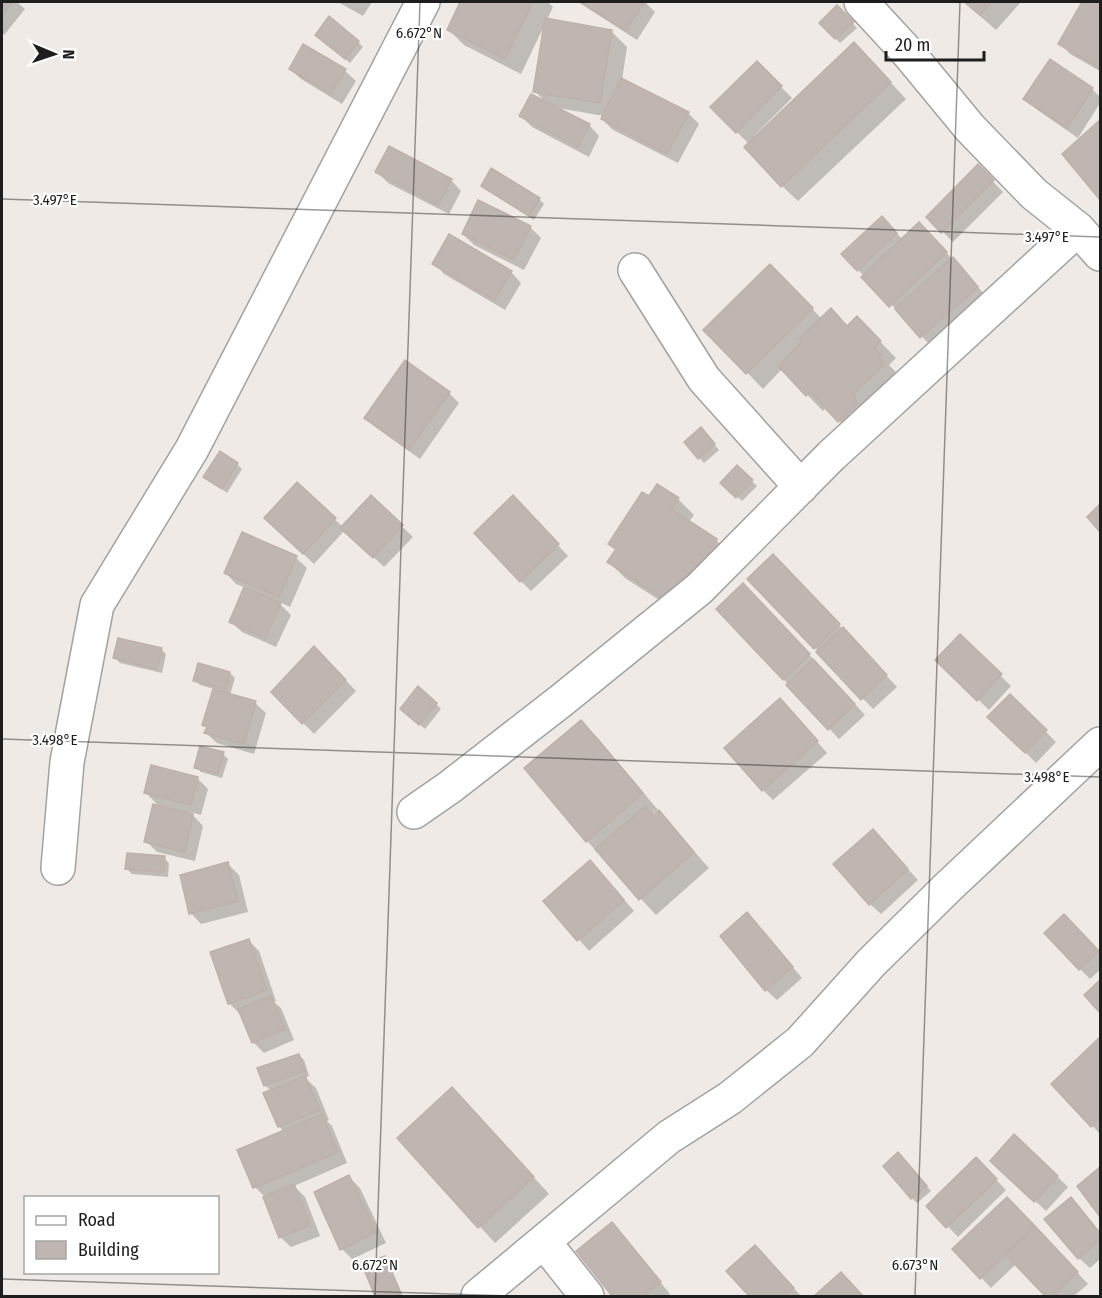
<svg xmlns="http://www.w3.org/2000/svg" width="1102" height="1298" viewBox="0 0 1102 1298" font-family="'Fira Sans Condensed',sans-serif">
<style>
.shadow{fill:#0003}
.building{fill:#bfb6b2;stroke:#bfb0a9;stroke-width:1.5}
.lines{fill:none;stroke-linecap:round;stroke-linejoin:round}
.minor-casing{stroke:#a2a2a2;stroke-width:36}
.minor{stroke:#fff;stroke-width:33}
.ticks{fill:none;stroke:#1e1e1e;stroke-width:1.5;stroke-opacity:0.45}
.ticks-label{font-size:15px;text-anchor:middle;fill:#1e1e1e;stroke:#fff;stroke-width:4.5;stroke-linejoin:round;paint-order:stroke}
</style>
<rect width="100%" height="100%" fill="#efeae5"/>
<!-- shadow -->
<path class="shadow" d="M2,2H17L25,9L4,35L2,33Z
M338,2H372L363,16Z
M462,2H548L553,7L547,20L611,31L627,47L622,80L688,113L699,124L678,163L613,130L602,119L604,116L558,108L589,125L599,136L589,157L532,127L521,116L545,102L535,91L545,24L521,74L464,45L448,29Z
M578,2H645L655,12L637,40Z
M964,2H1021L996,30Z
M1084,2H1100V71L1070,54L1060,43Z
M837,7L857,28L840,43L821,23Z
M322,40L358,42L363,47L350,63Z
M870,60L906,99L798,201L782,186L749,144L712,107L757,63L792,98L756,134L758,136Z
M290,69L345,71L356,81L342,104L301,79Z
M1092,89L1100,97V103L1078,138L1036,109L1025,99Z
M1100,122V197L1064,154Z
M978,166L1003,192L953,242L928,217Z
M377,172L451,180L461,191L449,214L388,183Z
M482,186L539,199L544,204L534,220Z
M530,227L541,238L524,270L474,245L463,234Z
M892,228L903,240L930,235L988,298L932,347L843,254Z
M434,263L511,272L521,283L505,310L444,274Z
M770,266L822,319L847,327L857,318L896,358L889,365L896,372L894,374L899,380L855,437L826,407L823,411L782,369L763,389L706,330Z
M449,393L459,403L420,459L377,428L366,418Z
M705,434L719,450L704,463L686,443Z
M237,464L242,469L227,493L205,477Z
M737,467L757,486L742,501L722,483Z
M297,485L343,527L371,497L413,537L384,567L345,530L314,564L277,529Z
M649,498L678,499L694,515L688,523L716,540L732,556L690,620L625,578L609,562L617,550L610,544Z
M524,508L568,556L531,591L521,581Z
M296,558L307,568L290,607L277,601L291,615L276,647L242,632L231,622L246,588L236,584L226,573Z
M784,566L897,687L873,709L749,579Z
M754,595L865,715L839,739L718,609Z
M960,636L1011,686L989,710L937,660Z
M314,648L356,691L314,734L273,692Z
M161,649L166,654L162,673L120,663L115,658Z
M230,673L235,678L230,695L255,703L266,713L254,754L217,743L206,733L208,728L204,725L214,689L200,685L195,680Z
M1010,696L1056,742L1036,763L990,717Z
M436,704L441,709L425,729L407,714Z
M791,711L827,753L773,800L763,790Z
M581,722L597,737L658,810L652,815L654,817L659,812L709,868L656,915L587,841Z
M223,754L228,759L222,778L201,772L196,767Z
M197,778L208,789L201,815L190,812L203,826L195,861L157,852L146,841L160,807L146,793Z
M883,842L918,880L881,914L870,904Z
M164,858L169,863L168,877L132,874L127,869Z
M228,864L239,875L248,912L201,924L191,913Z
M600,872L634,911L589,951L545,901Z
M747,914L802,978L777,1000L766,990Z
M1075,926L1100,954V970L1090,979L1080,969Z
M249,941L259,951L276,1001L274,1002L281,1008L294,1040L264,1053L253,1042L242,1013L240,1014L229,1003Z
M1100,1040V1134L1053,1084Z
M299,1055L304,1060L309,1076L305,1078L316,1088L329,1120L327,1121L332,1126L347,1163L294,1186L305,1197L320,1236L291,1247L280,1237L265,1197L255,1187L284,1132L279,1126L271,1091L265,1085Z
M468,1105L549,1194L495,1243L399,1138Z
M1015,1136L1068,1187L1046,1211L1003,1171Z
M903,1159L931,1191L917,1203L912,1198Z
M976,1159L1006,1190L958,1237L928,1206Z
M1100,1169V1214L1079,1186Z
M349,1177L360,1188L386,1243L352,1259L342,1249Z
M1071,1199L1100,1233V1259L1090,1268L1079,1258Z
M1018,1209L1088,1284L1074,1296H1047L1016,1264L991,1288L954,1249Z
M612,1224L670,1294L667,1296H614L578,1252Z
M765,1257L801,1296H751L728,1271Z
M385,1258L389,1263L403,1296H377L364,1266Z
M841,1274L862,1296H816Z"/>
<!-- building -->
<path class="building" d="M2,2H12L2,15Z
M460,2H533L505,59L447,30Z
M580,2H644L626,31Z
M964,2H992L980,15Z
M1082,2H1100V68L1058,44Z
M837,5L854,22L835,39L819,23Z
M329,16L359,41L345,59L315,35Z
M545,18L612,30L600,103L533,92Z
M854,42L891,82L781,187L744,147Z
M303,44L346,69L331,94L289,69Z
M1050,59L1093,88L1067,128L1023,99Z
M757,61L782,86L736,133L710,107Z
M621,78L689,112L667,154L601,119Z
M531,94L590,124L578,147L519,116Z
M1100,120V200L1062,154Z
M389,146L452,179L438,205L375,172Z
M978,164L994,180L941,233L926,217Z
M491,168L540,198L529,216L481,186Z
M478,200L531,226L514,260L462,234Z
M882,216L897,233L857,271L841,254Z
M919,222L947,252L889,307L861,277Z
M449,234L512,271L494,300L432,264Z
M953,257L978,287L920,338L895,309Z
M770,264L813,308L746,374L703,330Z
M831,308L847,326L857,316L881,341L874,348L881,355L879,357L884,364L854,393L857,404L838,422L810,392L806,396L778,366L802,342L799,339Z
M405,360L450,392L409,450L364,418Z
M701,427L715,444L698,459L684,442Z
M220,451L238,463L222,489L203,477Z
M737,465L753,480L736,498L720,483Z
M297,482L336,518L303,554L264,518Z
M657,484L679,498L671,509L717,539L674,606L607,562L616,549L608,544L642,492L649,496Z
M371,495L403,525L373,558L340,528Z
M513,495L559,544L520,582L474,533Z
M1100,504V532L1087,517Z
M242,532L297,556L279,597L224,573Z
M773,554L840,624L814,649L747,579Z
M743,583L810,654L783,680L716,609Z
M244,587L281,603L265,638L229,622Z
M843,627L887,675L861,700L816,652Z
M960,634L1002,674L977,701L935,660Z
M118,638L162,648L157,669L113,658Z
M314,646L346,680L302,724L271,692Z
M813,659L855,704L828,730L786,685Z
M198,663L230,672L226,689L193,681Z
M418,686L437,703L419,725L400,709Z
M213,689L256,701L244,744L204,733L207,727L202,725Z
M1010,694L1047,730L1025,753L987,717Z
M780,698L818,741L762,791L724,748Z
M581,720L643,793L586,842L524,768Z
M200,746L224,752L218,774L194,768Z
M151,765L198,777L191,805L144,793Z
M153,804L193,814L185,852L144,842Z
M645,806L653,816L659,810L694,852L639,900L595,849Z
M873,829L908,869L869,905L833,864Z
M127,853L165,856L163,872L125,869Z
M590,860L624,900L577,941L543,901Z
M228,862L238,901L189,914L180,875Z
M747,912L793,967L765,991L720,936Z
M1064,914L1099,951L1079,970L1044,933Z
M249,939L267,990L228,1004L210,952Z
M1100,980V1013L1084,995Z
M271,996L285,1029L252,1043L238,1009Z
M1100,1037V1118L1091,1127L1051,1084Z
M299,1054L305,1071L264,1086L257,1068Z
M305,1076L320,1110L278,1127L263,1093Z
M452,1087L534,1177L478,1228L397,1138Z
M322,1114L338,1152L253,1188L237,1150Z
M1014,1134L1058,1176L1034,1202L990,1161Z
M898,1152L927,1186L911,1199L883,1166Z
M976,1157L997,1179L946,1228L926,1206Z
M1100,1167V1217L1077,1186Z
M349,1175L376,1232L340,1250L314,1192Z
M294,1184L310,1225L279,1238L263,1197Z
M1007,1197L1035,1226L980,1279L952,1249Z
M1071,1197L1100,1233V1240L1078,1259L1044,1219Z
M612,1222L661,1282L644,1296H612L576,1251Z
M1035,1226L1078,1272L1052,1296H1045L1005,1254Z
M755,1245L794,1288L785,1296H749L726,1271Z
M385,1256L401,1295L397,1296H375L362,1265Z
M841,1272L863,1296H814Z"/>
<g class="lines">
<defs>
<path id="minor" d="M861,2L909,54L970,128L1034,194L1078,229L1100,254
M635,270L704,379L801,487
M414,812L450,787L562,700L699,589L831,456L1078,229
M58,868L67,762L97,605L192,449L423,2
M544,1242L587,1296
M478,1296L669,1137L730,1098L800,1042L871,963L947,888L1100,744"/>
</defs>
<!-- minor casing -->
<use href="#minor" class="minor-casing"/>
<!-- minor -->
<use href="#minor" class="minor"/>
</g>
<!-- ticks -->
<path class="ticks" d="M2,199L1100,237M2,739L1100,777M2,1279L510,1296M375,1296L420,2M915,1296L960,2"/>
<g class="ticks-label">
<text x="419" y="38">6.672°N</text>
<text x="55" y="205">3.497°E</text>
<text x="1047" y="242">3.497°E</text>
<text x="55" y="745">3.498°E</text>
<text x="1047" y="782">3.498°E</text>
<text x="915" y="1270">6.673°N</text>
<text x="375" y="1270">6.672°N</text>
</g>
<!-- border -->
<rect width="1102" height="1298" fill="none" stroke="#1e1e1e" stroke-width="6"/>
<!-- legend -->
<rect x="24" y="1196" width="195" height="78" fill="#ffffff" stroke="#a5a5a5" stroke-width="1.5"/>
<rect x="36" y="1216" width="30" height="9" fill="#ffffff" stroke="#a5a5a5" stroke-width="1.5"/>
<text x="78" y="1226" font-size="18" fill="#1e1e1e">Road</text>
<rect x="36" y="1241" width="30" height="18" fill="#bfb6b2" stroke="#a5a5a5" stroke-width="1.5"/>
<text x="78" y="1256" font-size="18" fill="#1e1e1e">Building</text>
<!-- north arrow -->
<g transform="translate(54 54) rotate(92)" stroke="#ffffff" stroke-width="4.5" paint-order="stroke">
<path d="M0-4.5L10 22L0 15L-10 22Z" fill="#1e1e1e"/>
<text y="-9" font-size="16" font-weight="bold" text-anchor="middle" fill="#1e1e1e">N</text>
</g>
<!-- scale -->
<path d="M886 51v9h98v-9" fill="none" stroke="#1e1e1e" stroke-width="3"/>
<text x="895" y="51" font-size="18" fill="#1e1e1e" stroke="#ffffff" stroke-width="4.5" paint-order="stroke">20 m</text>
</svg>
